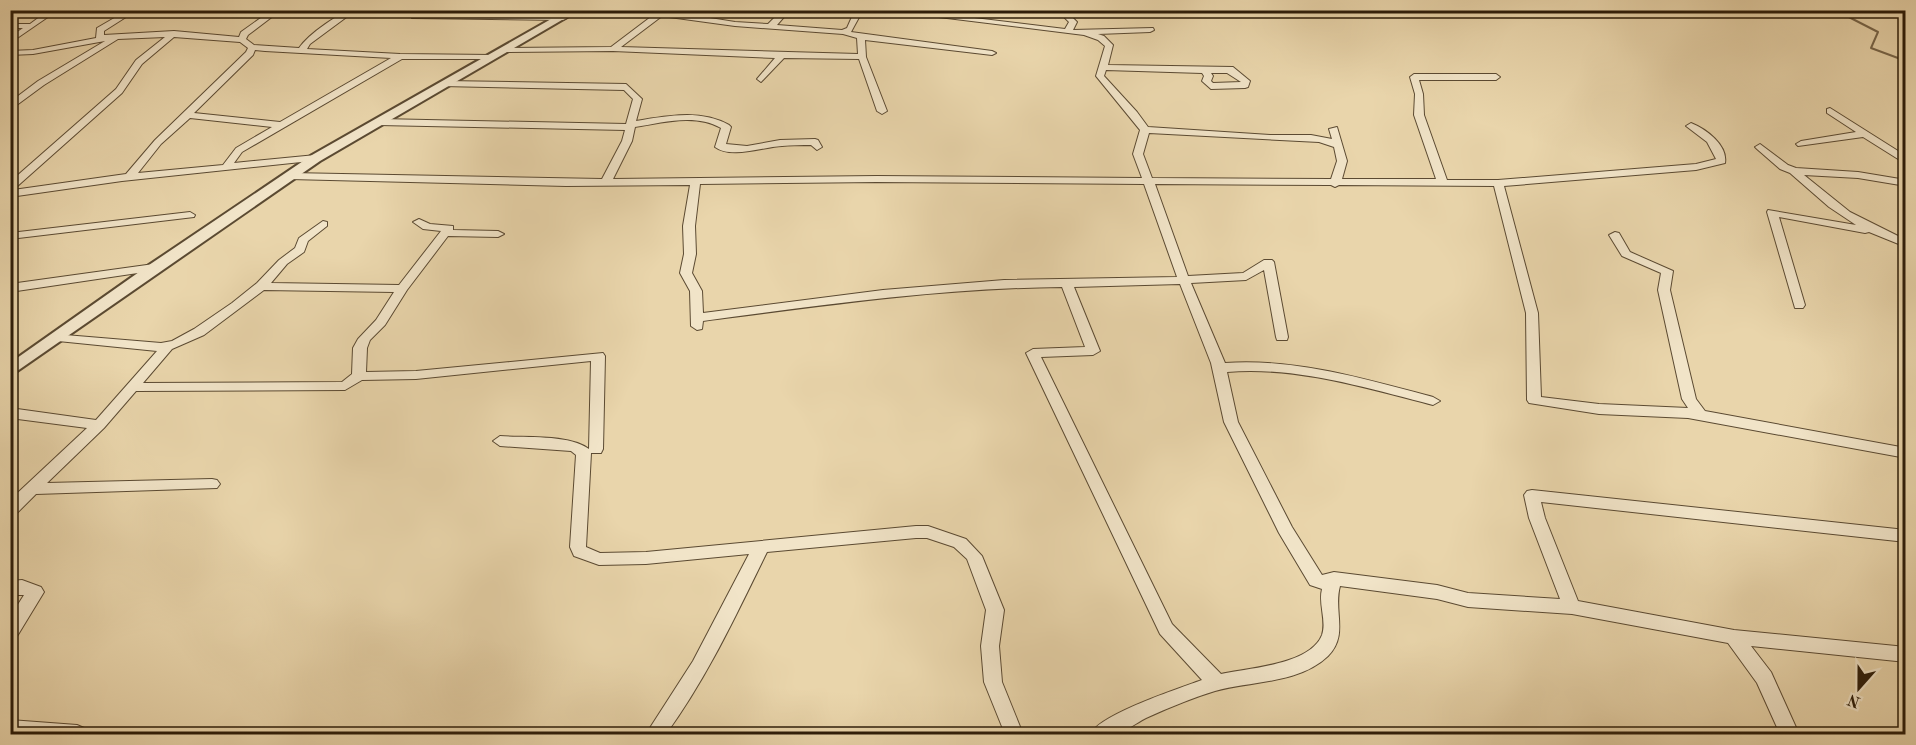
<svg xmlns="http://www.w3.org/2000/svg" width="1916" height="745" viewBox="0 0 1916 745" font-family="'Old Standard TT',serif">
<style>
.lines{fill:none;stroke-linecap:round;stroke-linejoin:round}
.stream{stroke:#776549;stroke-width:2}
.minor-casing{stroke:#5b4a32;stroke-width:2}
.tertiary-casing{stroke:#5b4a32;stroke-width:4}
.minor{fill:#f1e4c8;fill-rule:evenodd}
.tertiary{fill:#f1e4c8;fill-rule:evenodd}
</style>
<rect width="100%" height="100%" fill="#e9d5ab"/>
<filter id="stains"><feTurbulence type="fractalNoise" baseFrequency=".00333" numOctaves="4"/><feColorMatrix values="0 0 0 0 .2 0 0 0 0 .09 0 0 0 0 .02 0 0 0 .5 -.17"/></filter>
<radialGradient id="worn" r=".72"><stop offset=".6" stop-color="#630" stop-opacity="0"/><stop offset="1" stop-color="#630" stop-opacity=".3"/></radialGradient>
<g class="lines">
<!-- stream -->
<path class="stream" d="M1841,10L1837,11L1878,32L1871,48L1906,61"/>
<defs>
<path id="minor" d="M49,10H58L10,43V37L23,28H10V24H30Z
M128,10H137L104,31V35L174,31L239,37L241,32L272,10H281L248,35L246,39L254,45L299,48C308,35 341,10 356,10L310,44L307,49L400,54L492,55L496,57L492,59H402L242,152L234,163L316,155L320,156V160L122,181L10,197V182L116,89L136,60L165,37L118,39L44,85L10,110V102L38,81L105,41L33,54L10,55V51L33,50L96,38L97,28ZM174,37L240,42L248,48L246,52L155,140L126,174L13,190L122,93L142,64ZM255,50L265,51L391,58L280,122L194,113L253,55ZM190,118L272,127L236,148L223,165L138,173L161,144Z
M416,10H423L421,14L563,16L567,18L563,20L412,18L411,16Z
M660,10L735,22L768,24L782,10H790L777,25L842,30L847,28L855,10H863L851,32L992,51L996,53L992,55L865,40L866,57L887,111L882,114L877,111L859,59L784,58L761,82L757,79L775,58L613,51L504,52L500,50L504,48L611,47ZM662,16L735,26L843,34L857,38L858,54L621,47Z
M882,10H908L1065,29L1069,22L1057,10H1065L1077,22L1073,30L1153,28L1154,30L1150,32L1098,34L1104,36L1113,45L1108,65L1233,67L1250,81L1248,87L1245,88L1211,89L1202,81L1204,76L1202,73L1106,70L1104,76L1137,112L1148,127L1270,135H1311L1332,139L1329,129L1337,127L1347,161L1342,179H1436L1414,115L1415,94L1410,77L1414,74H1496L1500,77L1496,80H1419L1423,94L1424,115L1447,180H1498L1696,164L1716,159L1707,142L1686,126L1691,123C1706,129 1728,145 1725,163L1696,170L1504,186L1538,313L1541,397L1599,404L1688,408L1682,399L1658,290L1661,273L1622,256L1609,235L1615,232L1619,233L1630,252L1673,271L1670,290L1696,399L1705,411L1906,448V458L1688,418L1599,414L1529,403L1527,400L1526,313L1494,186L1339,185L1335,187L1331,185L1155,184L1188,276L1243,273L1264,260H1272L1274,262L1288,337L1287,340H1277L1276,337L1264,270L1246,280L1191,283L1225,363C1295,358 1365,379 1433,397L1440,401L1433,405C1366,388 1296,366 1227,372L1238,422L1292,527L1322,575L1334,572L1437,585L1468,593L1560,599L1529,518L1524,495L1527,491L1532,490L1906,530V542L1541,502L1545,518L1578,601L1734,630L1906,647V662L1751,646L1771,672L1799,734H1780L1757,683L1728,643L1572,614L1468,607L1437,599L1340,586C1333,611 1349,635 1328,656C1299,684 1250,681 1215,691C1192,698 1168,708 1146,718C1136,723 1124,733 1114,734C1106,735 1098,734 1091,734C1098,715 1180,688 1202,680L1160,634L1026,353L1033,349L1085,347L1062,287C942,288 823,305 703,321L702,329L697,330L691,326L690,291L680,273L684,254L683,226L690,185L566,186L290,179L285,176L290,173L602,179L622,141L625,130L379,125L374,122L379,119L626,124L633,99L624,90L442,86L441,84L445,81L626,84L642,99L636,121C668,116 700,109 729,125L731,127L726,144L747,146L780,140L815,139L818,140L822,147L817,150L811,145C802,145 792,145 782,146C763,147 731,159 715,147L721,128C695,113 662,123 635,127L632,141L613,179L877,176L1142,178L1133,154L1140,130L1096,76L1105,46L1098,40L1084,35ZM1211,73H1227L1241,82L1213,83L1211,81L1213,76ZM1149,133L1319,142L1334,147L1337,161L1331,179L1152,178L1143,154ZM877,182L1144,184L1177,277L1004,280L883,290L703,313L702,291L692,273L696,254L695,226L700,184ZM1180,284L1211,363L1224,422L1279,533L1310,585L1322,589C1318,604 1327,621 1322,635C1310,665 1248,668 1221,674L1172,624L1041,357L1093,355L1100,351L1074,287Z
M1830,108L1906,156V164L1863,137L1798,146L1796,144L1801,141L1856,132L1827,113V109Z
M1760,144L1788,165L1796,168L1858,172L1906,180V186L1858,178L1804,175L1850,212L1906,240V247L1869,232L1865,233L1779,217L1805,305L1803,308H1795L1767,212L1768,210L1856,225L1829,207L1790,173L1780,169L1757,149L1755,147Z
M190,212L195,215L194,217L10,239V233Z
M419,219L430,224L453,226V230L498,231L504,234L498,237L448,236L407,290L385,325L370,340L367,348L366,372L416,371L603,353L605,356L603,449L601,453H591L586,547L600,553L646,552L916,526H928L966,539L982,556L1004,610L999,646L1002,682L1023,734H1005L984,682L981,646L986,610L967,559L954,547L927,538H916L767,552C736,615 707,678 666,734H646L693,661L749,554L646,564L599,565L574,556L570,547L576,455L571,451L500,446L493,441L500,436C525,438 569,434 589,449L591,361L416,379L362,380L345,390L136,391L104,428L47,483L212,479L217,480L220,484L217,488L36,494L16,514L10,516V500L87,428L10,418V408L96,420L157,351L58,341L53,340L52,337L53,334L161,343L172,341L194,329L232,303L257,283L279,260L295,248L299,238L323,221L327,222V226L308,241L304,252L287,264L271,283L399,285L441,231L423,229L413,222ZM264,290L394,292L376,320L358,339L353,348L352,374L342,382L143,383L172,349L204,335Z
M154,264L160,268L158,270L10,292V284Z
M22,580L41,587L44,592L16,638L10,640V617L24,595H10V581Z
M10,720L77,725L84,728L87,734H10Z"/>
<path id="tertiary" d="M567,10H579L320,161L10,376V363L149,265L312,155Z"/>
</defs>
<!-- minor casing -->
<use href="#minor" class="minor-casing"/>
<!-- tertiary casing -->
<use href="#tertiary" class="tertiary-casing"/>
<!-- minor -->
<use href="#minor" class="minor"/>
<!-- tertiary -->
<use href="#tertiary" class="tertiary"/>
</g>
<!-- margin -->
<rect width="1916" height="745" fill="none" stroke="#e9d5ab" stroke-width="36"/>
<rect x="12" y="12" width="1892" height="721" fill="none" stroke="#2c1c09" stroke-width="3"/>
<rect x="18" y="18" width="1880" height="709" fill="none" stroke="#2c1c09" stroke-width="1.5"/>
<!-- north arrow -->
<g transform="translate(1859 688) rotate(201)" stroke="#f1e4c8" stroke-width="4.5" paint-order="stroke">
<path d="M0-4.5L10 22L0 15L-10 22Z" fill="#2c1c09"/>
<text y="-9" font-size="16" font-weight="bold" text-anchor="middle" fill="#2c1c09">N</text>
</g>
<rect width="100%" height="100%" filter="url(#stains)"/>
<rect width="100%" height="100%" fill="url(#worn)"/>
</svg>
